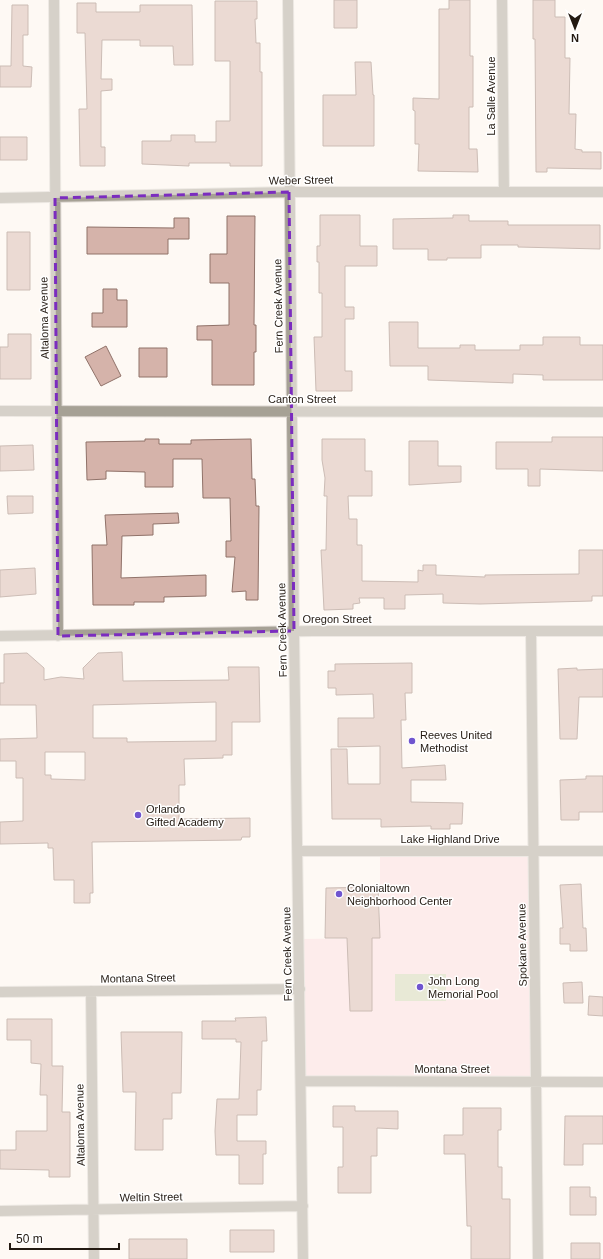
<svg xmlns="http://www.w3.org/2000/svg" width="603" height="1259" viewBox="0 0 603 1259" font-family="Helvetica,sans-serif">
<style>
.green{fill:#fcdbdf}
.water{fill:#ced5b1}
.building{fill:#d5b3aa;stroke:#907269;fill-rule:evenodd}
.lines{fill:none;stroke-linecap:round;stroke-linejoin:round}
.minor-casing{stroke:#dbd5d0;stroke-width:12}
.minor{stroke:#a6a195;stroke-width:10}
.marked{fill:none;stroke:#7b2cbf;stroke-width:3;stroke-dasharray:8 5;stroke-linejoin:round}
.poi-dot{fill:#7055cf;stroke:#fff;stroke-width:1.5}
.labels{text-anchor:middle;dominant-baseline:central;stroke-width:3;stroke-linejoin:round;paint-order:stroke}
.street-label{font-size:11px;fill:#231a12;stroke:#fff}
.poi-label{font-size:11px;fill:#231a12;stroke:#fff;text-anchor:start}
</style>
<rect width="100%" height="100%" fill="#fef9f4"/>
<!-- green -->
<path class="green" d="M380,851H533L536,1082L301,1081L299,939L380,938Z"/>
<!-- water -->
<path class="water" d="M395,974H446V1001H395Z"/>
<!-- building -->
<path class="building" d="M334,0H357V28H334Z
M449,0H470V56H473V107H469V149H477L478,172L418,171L419,144H415V111L413,110V98L439,99V9H449Z
M533,0H555V17H565V58H570L569,114H576L575,149L582,150V152H601V169L547,168V172H536L535,39H533Z
M215,1H257V19H255L256,43H260V72H262V166H230V163H189V166L142,164V141H171V135H195V142H216V121H230V61H215Z
M77,3H96V12H140V5H192L193,65H174L173,46H140V40H102L101,79H112V90L101,91V147H105V166H80L79,109H87L85,33H77Z
M12,5H28V35H23V66L32,67L31,87H0V66H11Z
M355,62H371L373,95H374V146H323V95H356Z
M0,137H27V160H0Z
M320,215H360V246H377V266H345V307H354V319H345V371H352V391H316L314,337H322V293H319V262H317V246H320Z
M453,215H469V221H508V225H600V249L518,247V245H481V258H447V260H428V249H393V219L453,218Z
M227,216H255L254,325H256V352H254V385H212V340H197V326L229,325V283H210V254H227Z
M174,218H189V239H168V254H87V227L174,228Z
M7,232H30V290H7Z
M103,289H117V300H127V327H92V313H103Z
M389,322H418V348H460V345H475V350H520V345H543V337H580V345H603V380H543V375L513,374V383L428,380V366H390Z
M8,334H31V379H0V347H8Z
M106,346L121,376L101,386L85,357Z
M139,348H167V377H139Z
M552,437H603V471L540,469V486H528V469H496V442H552Z
M145,439H159V444H191V440L251,439L252,479H255L256,506H259L258,600H246V591L232,592L235,557H226V541H231L230,498H203L202,459H173V487H145V472L106,471V479L87,480L86,442L145,441Z
M322,439H365V471H372V496H348L349,519H357V545H362V581L418,582V570L423,571V565H436V575L485,577V575L579,574V550H603V596H592V601L480,604L443,603V594L405,595V609H384V598H359L360,603L353,604V609L324,610L321,550H326L327,496H324L325,478L322,460Z
M409,441H438V466H461V482L409,485Z
M33,445L34,470L0,471V446Z
M7,496H33V513L8,514Z
M178,513L179,523L153,524V535L122,536L121,578L206,575V596L164,597V602H134V605H93L92,545H107L105,515Z
M35,568L36,594L0,597V570Z
M122,652L123,681L229,680L228,667H259L260,722H232V755H223V758L184,759L185,785H179V819L250,818V837H242L241,840L92,842L93,893H90V903H74V880H54L53,848H48V843L0,844V822L23,821V778H16V761H0V739L37,738L36,705H0V683H4V654L27,653L44,668V680L61,677L84,679L83,668L98,653ZM216,702V741L127,742V738H93V705ZM45,752H85V780L51,779V775H45Z
M412,663V693H405L406,720H401L402,768L445,765L446,780H411V802L463,803L462,824H450V829H431V826L381,827V819H332L331,749H347L348,784H380V746L338,747V718H374L373,694L336,695V688H328V671H335V664Z
M577,668V670L603,669V697H579L577,739H560L558,669Z
M586,776H603V812H579V820H561L560,780L586,779Z
M581,884L583,928H586L587,951H570V944H560V928H563L560,885Z
M378,887L380,938H372V1011H350L347,938H325L326,888Z
M582,982L583,1003H564L563,983Z
M589,996L603,997V1016L588,1015Z
M266,1017L267,1041H262L261,1090H257V1115H237V1141H266V1154H263V1184H239V1155H216L215,1131L217,1099H239L241,1042H236V1039H202V1021H236L235,1018Z
M7,1019H52V1066H63L62,1112H70V1177H49V1170L0,1169V1150H16V1131H47V1095H40L41,1064L31,1063V1040H7Z
M121,1032H182L181,1093H172V1119H163V1150H135L136,1092H123Z
M333,1106H355V1111H398V1129L377,1128V1156H371V1193H338V1167H343V1127H333Z
M463,1108H501V1130H498V1167H502V1199H510V1259H471V1226H467L465,1154H444V1135H463Z
M565,1116H603V1144H583V1165H564Z
M570,1187H590V1197H596V1215H570Z
M230,1230H274V1252H230Z
M129,1239H187V1259H129Z
M571,1243H600V1259H571Z"/>
<g class="lines">
<defs>
<path id="minor" d="M54,0L58,636
M288,0L294,631L303,1259
M502,0L504,192
M0,198L289,192H603
M0,411L603,412
M531,631L538,1259
M0,636L313,631H603
M298,851H603
M91,991L94,1259
M0,992L300,989
M301,1081L603,1082
M0,1211L303,1206"/>
</defs>
<!-- minor casing -->
<use href="#minor" class="minor-casing"/>
<!-- minor -->
<use href="#minor" class="minor"/>
</g>
<!-- marked area -->
<path d="M0 0H603V1259H0ZM289,192L294,631L58,636L55,198Z" fill="#fef9f4" fill-opacity=".55" fill-rule="evenodd"/>
<path class="marked" d="M289,192L294,631L58,636L55,198Z"/>
<!-- markers -->
<g class="poi-dot">
<circle cx="412" cy="741" r="4"/>
<circle cx="138" cy="815" r="4"/>
<circle cx="339" cy="894" r="4"/>
<circle cx="420" cy="987" r="4"/>
</g>
<g class="labels">
<!-- street labels -->
<g class="street-label">
<text transform="translate(491 96) rotate(-90)">La Salle Avenue</text>
<text transform="translate(301 180) rotate(-1)">Weber Street</text>
<text transform="translate(278 306) rotate(-91)">Fern Creek Avenue</text>
<text transform="translate(44 318) rotate(-91)">Altaloma Avenue</text>
<text x="302" y="399">Canton Street</text>
<text x="337" y="619">Oregon Street</text>
<text transform="translate(282 630) rotate(-91)">Fern Creek Avenue</text>
<text x="450" y="839">Lake Highland Drive</text>
<text transform="translate(522 945) rotate(-91)">Spokane Avenue</text>
<text transform="translate(287 954) rotate(-91)">Fern Creek Avenue</text>
<text transform="translate(138 978) rotate(-1)">Montana Street</text>
<text x="452" y="1069">Montana Street</text>
<text transform="translate(80 1125) rotate(-91)">Altaloma Avenue</text>
<text transform="translate(151 1197) rotate(-1)">Weltin Street</text>
</g>
<!-- poi labels -->
<g class="poi-label">
<text x="420" y="735">Reeves United<tspan x="420" dy="13">Methodist</tspan></text>
<text x="146" y="809">Orlando<tspan x="146" dy="13">Gifted Academy</tspan></text>
<text x="347" y="888">Colonialtown<tspan x="347" dy="13">Neighborhood Center</tspan></text>
<text x="428" y="981">John Long<tspan x="428" dy="13">Memorial Pool</tspan></text>
</g>
</g>
<!-- north arrow -->
<g transform="translate(575 28) rotate(180)" stroke="#ffffff" stroke-width="3" paint-order="stroke">
<path d="M0-3L7 15L0 10L-7 15Z" fill="#231a12"/>
<text y="-6" font-size="11" font-weight="bold" text-anchor="middle" fill="#231a12">N</text>
</g>
<!-- scale -->
<path d="M10 1243v6h109v-6" fill="none" stroke="#231a12" stroke-width="2"/>
<text x="16" y="1243" font-size="12" fill="#231a12" stroke="#ffffff" stroke-width="3" paint-order="stroke">50 m</text>
</svg>
